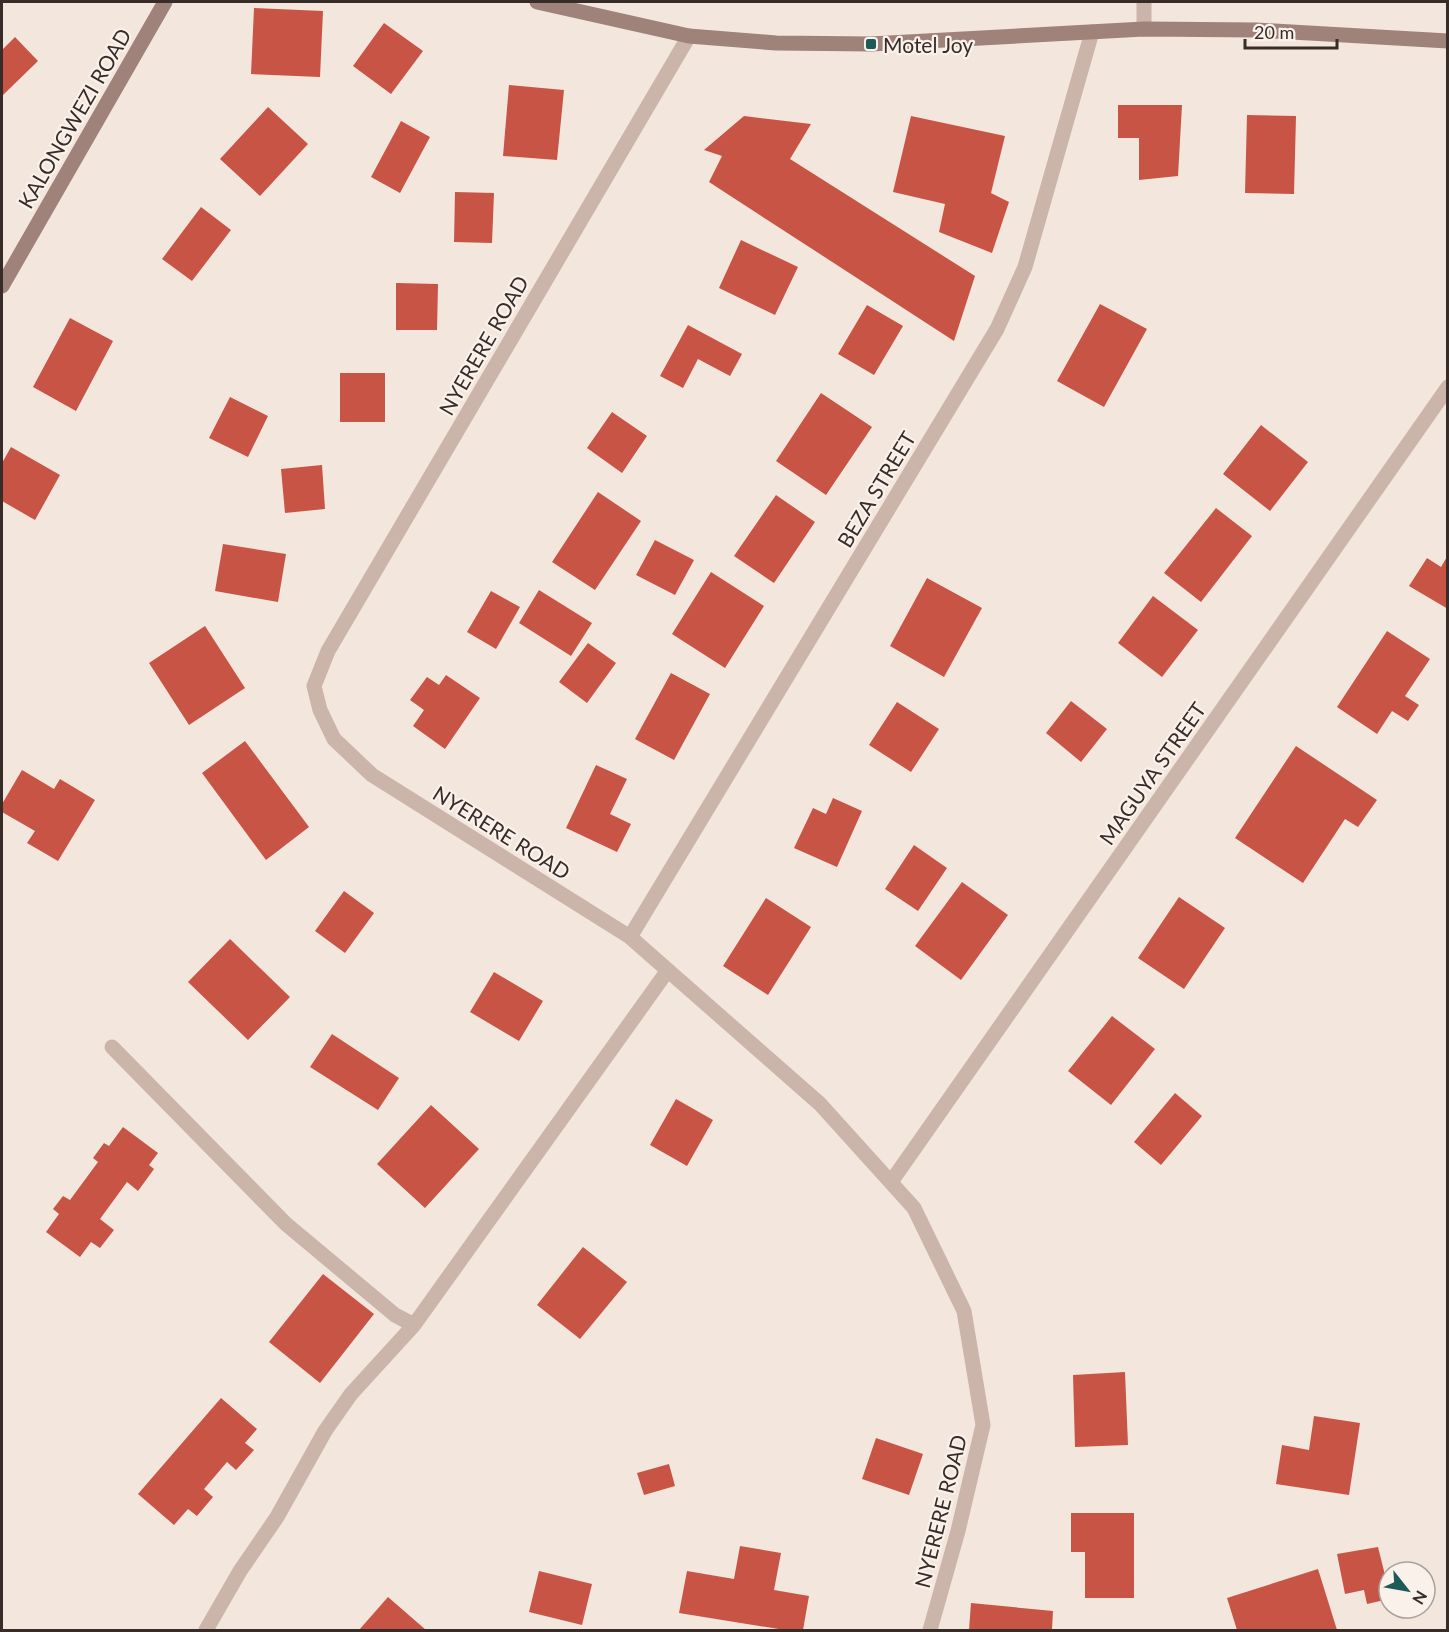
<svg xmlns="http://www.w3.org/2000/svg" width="1449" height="1632" viewBox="0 0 1449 1632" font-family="Lato,sans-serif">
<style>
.building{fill:#c85446}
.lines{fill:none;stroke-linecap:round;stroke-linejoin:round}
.street{stroke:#cbb4a9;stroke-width:15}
.secondary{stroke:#9f827a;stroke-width:15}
.poi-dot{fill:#1d5b57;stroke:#faf1ea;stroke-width:2}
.labels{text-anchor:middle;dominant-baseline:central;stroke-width:4.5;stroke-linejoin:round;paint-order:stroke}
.poi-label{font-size:21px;fill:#382c29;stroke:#faf1ea;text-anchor:start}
.street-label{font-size:21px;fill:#382c29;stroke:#faf1ea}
</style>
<rect width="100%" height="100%" fill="#f3e6dd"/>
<!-- building -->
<path class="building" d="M254,8L323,11L320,77L251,74Z
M384,23L423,51L391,94L353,66Z
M15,37L38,61L2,96V50Z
M509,85L564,90L557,160L503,156Z
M1118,105H1182L1178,176L1139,180V138H1118Z
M268,107L308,144L260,196L220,159Z
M1247,115L1296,116L1294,194L1245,193Z
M744,116L811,124L790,159L975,276L954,341L709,182L722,156L704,150Z
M911,116L1005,136L991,193L1009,202L992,253L939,232L945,204L893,192Z
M401,121L430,137L400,193L371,177Z
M455,192L494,193L492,243L454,242Z
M201,207L231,230L192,281L162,259Z
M741,240L798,267L775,315L719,288Z
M396,283L438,284L437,330H396Z
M1100,304L1147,329L1104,407L1057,381Z
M867,305L903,326L874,375L838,354Z
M70,318L113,341L76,411L33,387Z
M688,325L742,354L730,376L698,359L683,388L660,376Z
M340,373H385V422H340Z
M821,393L872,427L826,495L776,461Z
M230,397L268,416L248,457L209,438Z
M612,412L647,436L622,473L587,448Z
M1261,425L1308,462L1270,511L1223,474Z
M11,447L60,475L35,520L2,501V463Z
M322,465L325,509L285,513L281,469Z
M598,492L641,521L595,590L552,562Z
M776,495L815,522L774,583L734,556Z
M1216,508L1252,536L1201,602L1164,573Z
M655,540L694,560L675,595L636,575Z
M223,544L286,554L278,602L215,591Z
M1448,555V609L1409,586L1427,558L1441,567Z
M711,572L764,606L725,668L672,634Z
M927,578L982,608L944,677L890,646Z
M539,590L592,623L571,656L519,623Z
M491,591L520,607L496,649L467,632Z
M1153,596L1198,630L1162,677L1118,643Z
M205,626L245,688L189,725L149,663Z
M1387,631L1430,659L1405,696L1419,705L1408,721L1392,711L1377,734L1337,707Z
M588,643L616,663L587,703L559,682Z
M671,673L710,694L674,760L635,739Z
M446,675L480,698L445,749L413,726L424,710L410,700L427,677L439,685Z
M1071,701L1107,729L1081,762L1046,733Z
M897,702L939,729L911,772L869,745Z
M245,741L309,827L266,860L202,773Z
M1296,746L1377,800L1358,827L1345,819L1303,883L1235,838Z
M596,765L627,779L610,814L631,824L617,852L566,828Z
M22,770L54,789L60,779L95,800L58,861L27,843L35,831L2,812V804Z
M833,798L862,811L837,867L794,848L813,808L826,814Z
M914,845L947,868L918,911L885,889Z
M962,882L1008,915L961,980L915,946Z
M344,891L374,913L345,953L315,931Z
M1179,897L1225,928L1184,989L1138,958Z
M766,898L811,927L768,995L723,966Z
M230,939L290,997L248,1040L188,982Z
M494,972L543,1001L519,1041L470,1012Z
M1112,1016L1155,1049L1111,1105L1068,1071Z
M332,1034L399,1078L378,1110L310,1067Z
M1175,1093L1202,1116L1161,1165L1134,1142Z
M676,1099L713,1120L687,1166L650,1145Z
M431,1105L479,1149L425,1208L377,1164Z
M123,1127L158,1153L149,1165L154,1169L138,1191L127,1182L100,1219L114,1230L100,1248L91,1242L80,1257L46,1232L59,1214L53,1209L63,1196L70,1200L98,1162L93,1158L104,1143L109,1146Z
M583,1247L627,1282L580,1339L537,1305Z
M323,1274L374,1314L320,1383L269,1342Z
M1125,1372L1128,1445L1075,1447L1073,1375Z
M221,1398L257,1429L245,1443L254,1450L236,1470L227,1462L204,1489L213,1497L197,1516L188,1509L174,1525L138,1494Z
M1314,1416L1360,1423L1349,1495L1276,1484L1282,1445L1309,1450Z
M876,1438L923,1454L909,1495L862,1479Z
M669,1464L675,1486L644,1495L637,1473Z
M1071,1513H1134V1598H1085V1552H1071Z
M740,1546L781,1553L774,1590L809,1596L803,1630H785L679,1613L687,1571L734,1579Z
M1378,1547L1389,1591V1599L1367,1604L1364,1590L1345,1594L1337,1554Z
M1318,1569L1337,1630H1237L1227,1598Z
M539,1571L592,1584L582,1625L529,1612Z
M388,1597L426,1630H359Z
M971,1603L1053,1611L1052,1630H969Z"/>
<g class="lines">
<!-- street -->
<path class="street" d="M1144,2V29
M689,36L328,651L314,686L320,710L334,739L372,775L630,937L820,1104L914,1208L964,1311L983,1425L958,1531L930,1630
M630,937L997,329L1025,267L1092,32
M112,1047L286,1224L395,1315L414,1325L668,970
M891,1182L1448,387
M206,1630L240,1571L277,1517L325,1431L351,1394L414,1325"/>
<!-- secondary -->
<path class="secondary" d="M537,2L689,36L776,43L871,44L1144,29L1256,30L1448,41
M2,286L165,2"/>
</g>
<!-- markers -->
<rect class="poi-dot" x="865" y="38" width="12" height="12" rx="3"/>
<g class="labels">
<!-- poi labels -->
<g class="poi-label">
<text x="883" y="44">Motel Joy</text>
</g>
<!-- street labels -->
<g class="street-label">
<text transform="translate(74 118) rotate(-60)">KALONGWEZI ROAD</text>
<text transform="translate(483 345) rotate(-60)">NYERERE ROAD</text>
<text transform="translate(876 489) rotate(-59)">BEZA STREET</text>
<text transform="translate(1152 773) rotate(-55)">MAGUYA STREET</text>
<text transform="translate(502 832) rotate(32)">NYERERE ROAD</text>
<text transform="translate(940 1511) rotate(-76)">NYERERE ROAD</text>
</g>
</g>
<!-- border -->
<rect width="1449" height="1632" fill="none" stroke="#382c29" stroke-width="6"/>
<!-- north arrow -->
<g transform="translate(1407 1590) rotate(121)"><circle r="28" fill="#faf1ea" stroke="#aca29d" stroke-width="1.5"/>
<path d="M0-4.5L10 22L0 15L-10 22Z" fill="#1d5b57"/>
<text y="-9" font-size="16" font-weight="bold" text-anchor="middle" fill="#382c29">N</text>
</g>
<!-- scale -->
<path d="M1245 39v9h92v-9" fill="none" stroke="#382c29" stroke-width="3"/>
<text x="1254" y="39" font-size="18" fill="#382c29" stroke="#faf1ea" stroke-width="4.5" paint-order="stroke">20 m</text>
</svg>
